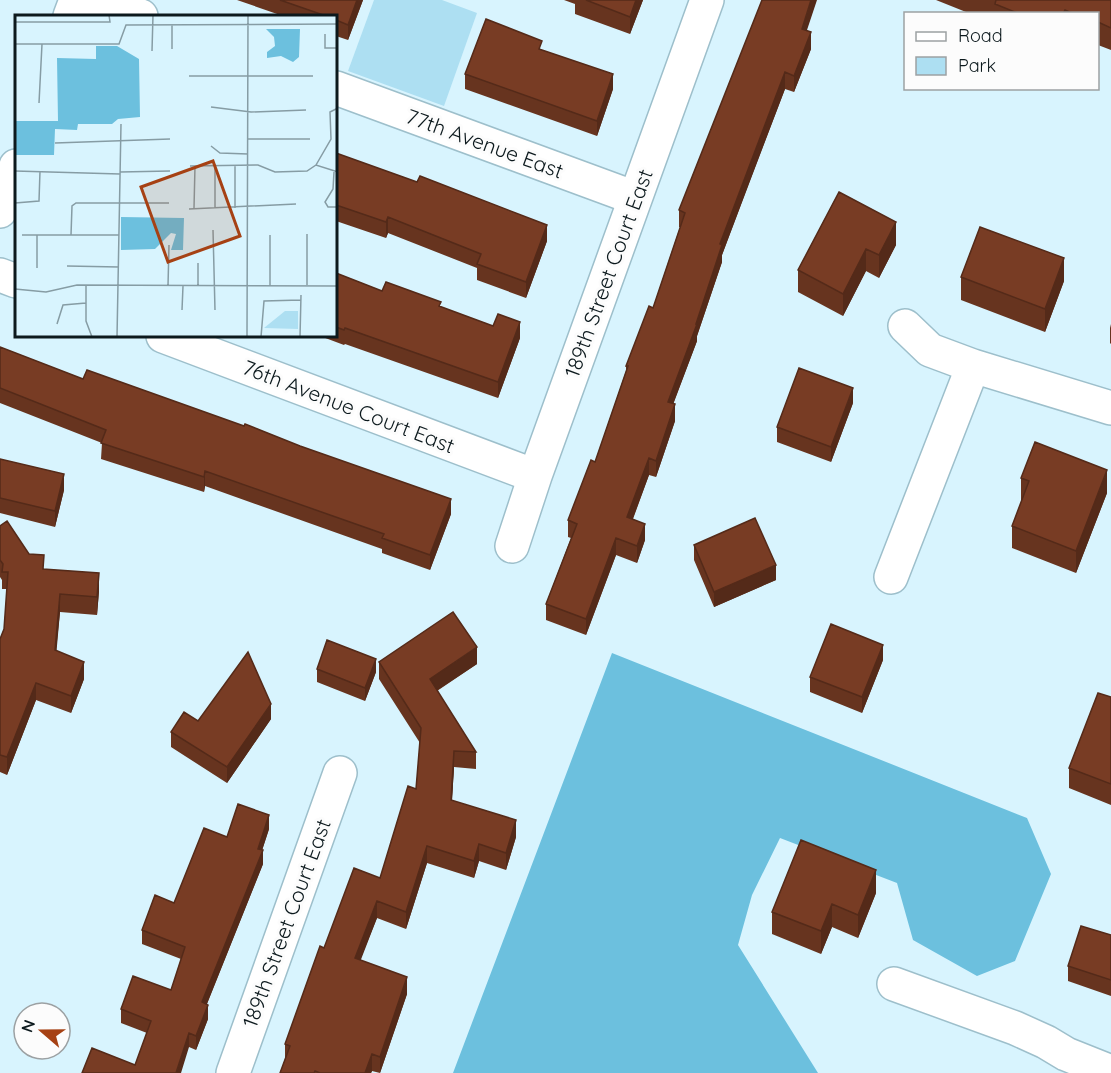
<svg xmlns="http://www.w3.org/2000/svg" width="1111" height="1073" viewBox="0 0 1111 1073" font-family="Quicksand,sans-serif">
<style>
.green{fill:#addff2}
.forest{fill:#6cc0de}
.lines{fill:none;stroke-linecap:round;stroke-linejoin:round}
.minor-casing{stroke:#9dbfcb;stroke-width:36}
.minor{stroke:#fff;stroke-width:33}
.wall{fill:#67341f}
.shaded-wall{fill:#542a19}
.building{fill:#783c24;stroke:#542a19;stroke-width:1.5}
.labels{text-anchor:middle;dominant-baseline:central;stroke-width:6;stroke-linejoin:round;paint-order:stroke}
.street-label{font-size:21px;fill:#0c191d;stroke:#fcfcfc}
.inset-road{fill:none;stroke:#869ca4;stroke-width:1.5}
.view{fill:#a64114;fill-opacity:0.15;stroke:#a64114;stroke-width:3}
.inset-edge{fill:none;stroke:#0c191d;stroke-width:3}
</style>
<rect width="100%" height="100%" fill="#d8f4fe"/>
<!-- green -->
<path class="green" d="M374,0H442L477,13L444,106L348,71Z"/>
<!-- forest -->
<path class="forest" d="M612,653L1027,818L1051,874L1015,961L977,976L913,940L897,883L780,838L752,895L738,945L818,1073H453Z"/>
<g class="lines">
<defs>
<path id="minor" d="M96,0L141,16
M70,16L76,0
M336,88L635,198
M0,211L16,166
M0,275L16,281
M905,326L930,350L973,366L1111,408
M163,336L535,476
M512,546L535,476L707,0
M891,577L973,366
M894,984L1015,1028L1046,1042L1066,1054L1111,1072
M233,1073L340,773"/>
</defs>
<!-- minor casing -->
<use href="#minor" class="minor-casing"/>
<!-- minor -->
<use href="#minor" class="minor"/>
</g>
<!-- wall -->
<path class="wall" d="M237,0H363L348,40L336,36V16H283Z
M564,0H643L630,34L575,14V4Z
M936,0H1111V50L1098,45V14H971Z
M807,30L811,49L794,92L785,89L749,183L722,255V262L697,336V341L673,404L675,421L656,477L649,475L633,519L645,540L637,563L616,555L586,635L546,620V604L571,538L568,537V520L595,462L626,371V366L653,308L680,227H679V210Z
M542,50L613,89L597,136L465,89V74Z
M336,153L547,241L526,298L477,280V268L388,233L386,238L336,221Z
M839,192L896,245L879,278L866,271L843,316L798,292V270Z
M336,273L382,291L441,307L520,338L498,398L345,344L344,345L320,336H336Z
M961,277L1064,281L1045,332L961,300Z
M1111,324V344L1110,343V328Z
M0,347L83,379L451,514L430,570L382,553V549L205,486L204,492L101,459L102,443L0,403Z
M853,403L831,462L777,442V427Z
M0,459L64,490L55,527L0,513Z
M1021,478L1107,493L1076,573L1012,548V526L1022,501H1021Z
M0,526L44,569L99,591L97,615L60,612L56,651L84,679L71,713L36,700L7,775L0,772V639L4,629L7,589H2V580L0,577Z
M694,545L776,580L714,607L694,560Z
M883,660L862,713L810,692V677Z
M379,662L477,664L437,691L476,752V769L454,767L452,800L516,837L506,870L479,861L474,878L427,863L406,929L377,918L360,960L407,994L380,1073L372,1071L371,1073H280L285,1059V1044L324,948L380,878L416,789L420,743L379,679Z
M317,669L376,672L365,701L317,682Z
M1111,697V805L1069,788V768Z
M271,719L227,783L171,747V732L198,721Z
M269,829L262,850L263,864L207,1004L208,1019L196,1050L189,1047L135,1065L147,1033L121,1023V1009L171,990L181,959L142,944V930L174,903L227,837Z
M876,893L858,938L832,927L821,954L772,934V912Z
M1111,935V996L1068,981V966Z"/>
<!-- shaded-wall -->
<path class="shaded-wall" d="M357,0H363L348,40V25Z
M636,0H643L630,34V17Z
M811,0H817L802,45V29Z
M811,32V49L794,92V76Z
M785,72V89L722,255V262L697,336V341L668,418V402L696,324L720,244Z
M613,74V89L597,136V121Z
M388,217V233L386,238V222Z
M896,222V245L879,278V255Z
M547,225V241L526,298V282Z
M866,249V271L843,316V294Z
M1064,258V281L1045,332V309Z
M520,322V338L498,398V382Z
M853,388V403L831,462V447Z
M675,404V421L656,477V461Z
M649,458V475L627,534V517Z
M1107,470V493L1076,573V551Z
M205,471V486L204,492V477Z
M64,474V490L55,527V511Z
M451,499V514L430,570V555Z
M645,524V540L637,563V546Z
M616,538V555L586,635V619Z
M776,565V580L714,607V592Z
M99,573V591L97,615V597Z
M60,594V612L55,668V650Z
M883,645V660L862,713V697Z
M477,647V664L430,695V679Z
M376,659V672L365,701V688Z
M84,662V679L71,713V696Z
M36,683V700L7,775V757Z
M271,704V719L227,783V767Z
M454,751V767L451,817V800Z
M269,815V829L260,857L263,850V864L202,1016V1002L258,849Z
M516,820V837L506,870V853Z
M479,844V861L474,878V861Z
M427,846V863L406,929V912Z
M876,870V893L858,938V915Z
M377,901V918L355,975V958Z
M832,904V927L821,954V931Z
M407,977V994L380,1073V1057Z
M208,1005V1019L196,1050V1036Z
M189,1033V1047L181,1073H176Z
M372,1054V1071L371,1073H365Z"/>
<!-- building -->
<path class="building" d="M280,0H357L348,25L336,20V16H326Z
M586,0H636L630,17Z
M762,0H811L802,29L811,32L794,76L785,72L749,167L720,244L722,245L696,324H697L668,402L675,404L656,461L649,458L627,517L645,524L637,546L616,538L586,619L546,604L577,524L568,520L591,460L595,462L628,366H626L649,306L653,308L685,213L679,210Z
M996,0H1111V28L1098,22V14H1074L1065,10L1063,14H1020L995,4Z
M486,19L542,41L539,49L613,74L597,121L465,74Z
M336,153L417,182L420,176L547,225L526,282L477,264L481,254L388,217L386,222L336,205Z
M839,192L896,222L879,255L866,249L843,294L798,270Z
M980,227L1064,258L1045,309L961,277Z
M336,273L382,291L386,282L441,302L439,306L493,326L498,314L520,322L498,382L345,328L344,330L336,327Z
M0,347L83,379L87,370L244,426L245,424L300,446L451,499L430,555L382,538L384,534L205,471L204,477L101,443L106,430L0,388Z
M799,368L853,388L831,447L777,427Z
M1035,442L1107,470L1076,551L1012,526L1029,481L1021,478Z
M0,459L64,474L55,511L0,498Z
M755,518L776,565L714,592L694,545Z
M7,521L29,554L44,555L43,569L99,573L97,597L60,594L55,650L84,662L71,696L36,683L7,757L0,755V639L4,629L8,572H2L3,564L0,560V526Z
M453,612L477,647L430,679L476,752L454,751L451,800L516,820L506,853L479,844L474,861L427,846L406,912L377,901L355,958L407,977L380,1057L372,1054L365,1073H320L315,1071L314,1073H280L290,1046L285,1044L320,946L324,948L354,868L380,878L408,786L416,789L421,728L379,662Z
M831,624L883,645L862,697L810,677Z
M327,640L376,659L365,688L317,669Z
M248,652L271,704L227,767L171,732L184,712L198,721Z
M1098,693L1111,697V784L1069,768Z
M238,804L269,815L258,849L263,850L202,1002L208,1005L196,1036L189,1033L176,1073H82L92,1048L135,1065L151,1021L121,1009L133,976L171,990L185,947L142,930L155,895L174,903L204,828L227,837Z
M801,840L876,870L858,915L832,904L821,931L772,912Z
M1081,926L1111,935V980L1068,966Z"/>
<g class="labels">
<!-- street labels -->
<g class="street-label">
<text transform="translate(485 143) rotate(20)">77th Avenue East</text>
<text transform="translate(608 273) rotate(-70)">189th Street Court East</text>
<text transform="translate(349 406) rotate(21)">76th Avenue Court East</text>
<text transform="translate(286 923) rotate(-70)">189th Street Court East</text>
</g>
</g>
<!-- overview -->
<g transform="translate(15 15)">
<rect width="322" height="322" fill="#d8f4fe"/>
<path d="M270,296H283V314L249,313Z" fill="#addff2"/>
<path d="M251,14H285L284,42L278,47L266,41L252,43V37L260,31L259,22ZM81,31H102L124,44L125,102L103,104L97,109H63L62,115L40,114L39,140H0V106H43L42,43L81,44ZM106,202L169,203L168,235H156L161,219L156,218L140,234L106,235Z" fill="#6cc0de"/>
<path class="inset-road" d="M0,7H95L94,0M157,10V34M310,19V33H323M0,29H104L111,10L323,9M137,36L138,0M174,61H298M24,88L27,29M196,92L236,97L291,95M233,124H295M40,128L155,124M196,131L205,138L233,139M301,150L316,124L315,97L323,93M175,151L243,150L260,157L292,156L301,150L323,157M0,156L105,159M105,157L155,156M319,157L318,174L310,187L313,192H323M0,188L24,186L25,156M179,193L180,151M200,193V151M220,193V151M174,194L281,189M198,215L200,295M7,220H104M56,220L57,191L61,188H154M255,220V271M183,248V271M52,251L104,252M22,253V220M292,270V219M71,271V306L77,322M153,271L154,230M0,274L31,277L62,270L323,271M167,295L168,271M42,309L48,290L71,288M102,322L106,109M129,322H216M232,322L233,0M246,322L249,286L286,285M285,322L286,280"/>
<path class="view" d="M198,146L225,221L153,247L126,172Z"/>
<rect width="322" height="322" class="inset-edge"/>
</g>
<!-- legend -->
<rect x="904" y="12" width="195" height="78" fill="#fcfcfc" stroke="#9ca1a3" stroke-width="1.5"/>
<rect x="916" y="32" width="30" height="9" fill="#ffffff" stroke="#9ca1a3" stroke-width="1.5"/>
<text x="958" y="42" font-size="18" fill="#0c191d">Road</text>
<rect x="916" y="57" width="30" height="18" fill="#addff2" stroke="#9ca1a3" stroke-width="1.5"/>
<text x="958" y="72" font-size="18" fill="#0c191d">Park</text>
<!-- north arrow -->
<g transform="translate(42 1031) rotate(290)"><circle r="28" fill="#fcfcfc" stroke="#9ca1a3" stroke-width="1.5"/>
<path d="M0-4.5L10 22L0 15L-10 22Z" fill="#a64114"/>
<text y="-9" font-size="16" font-weight="bold" text-anchor="middle" fill="#0c191d">N</text>
</g>
</svg>
